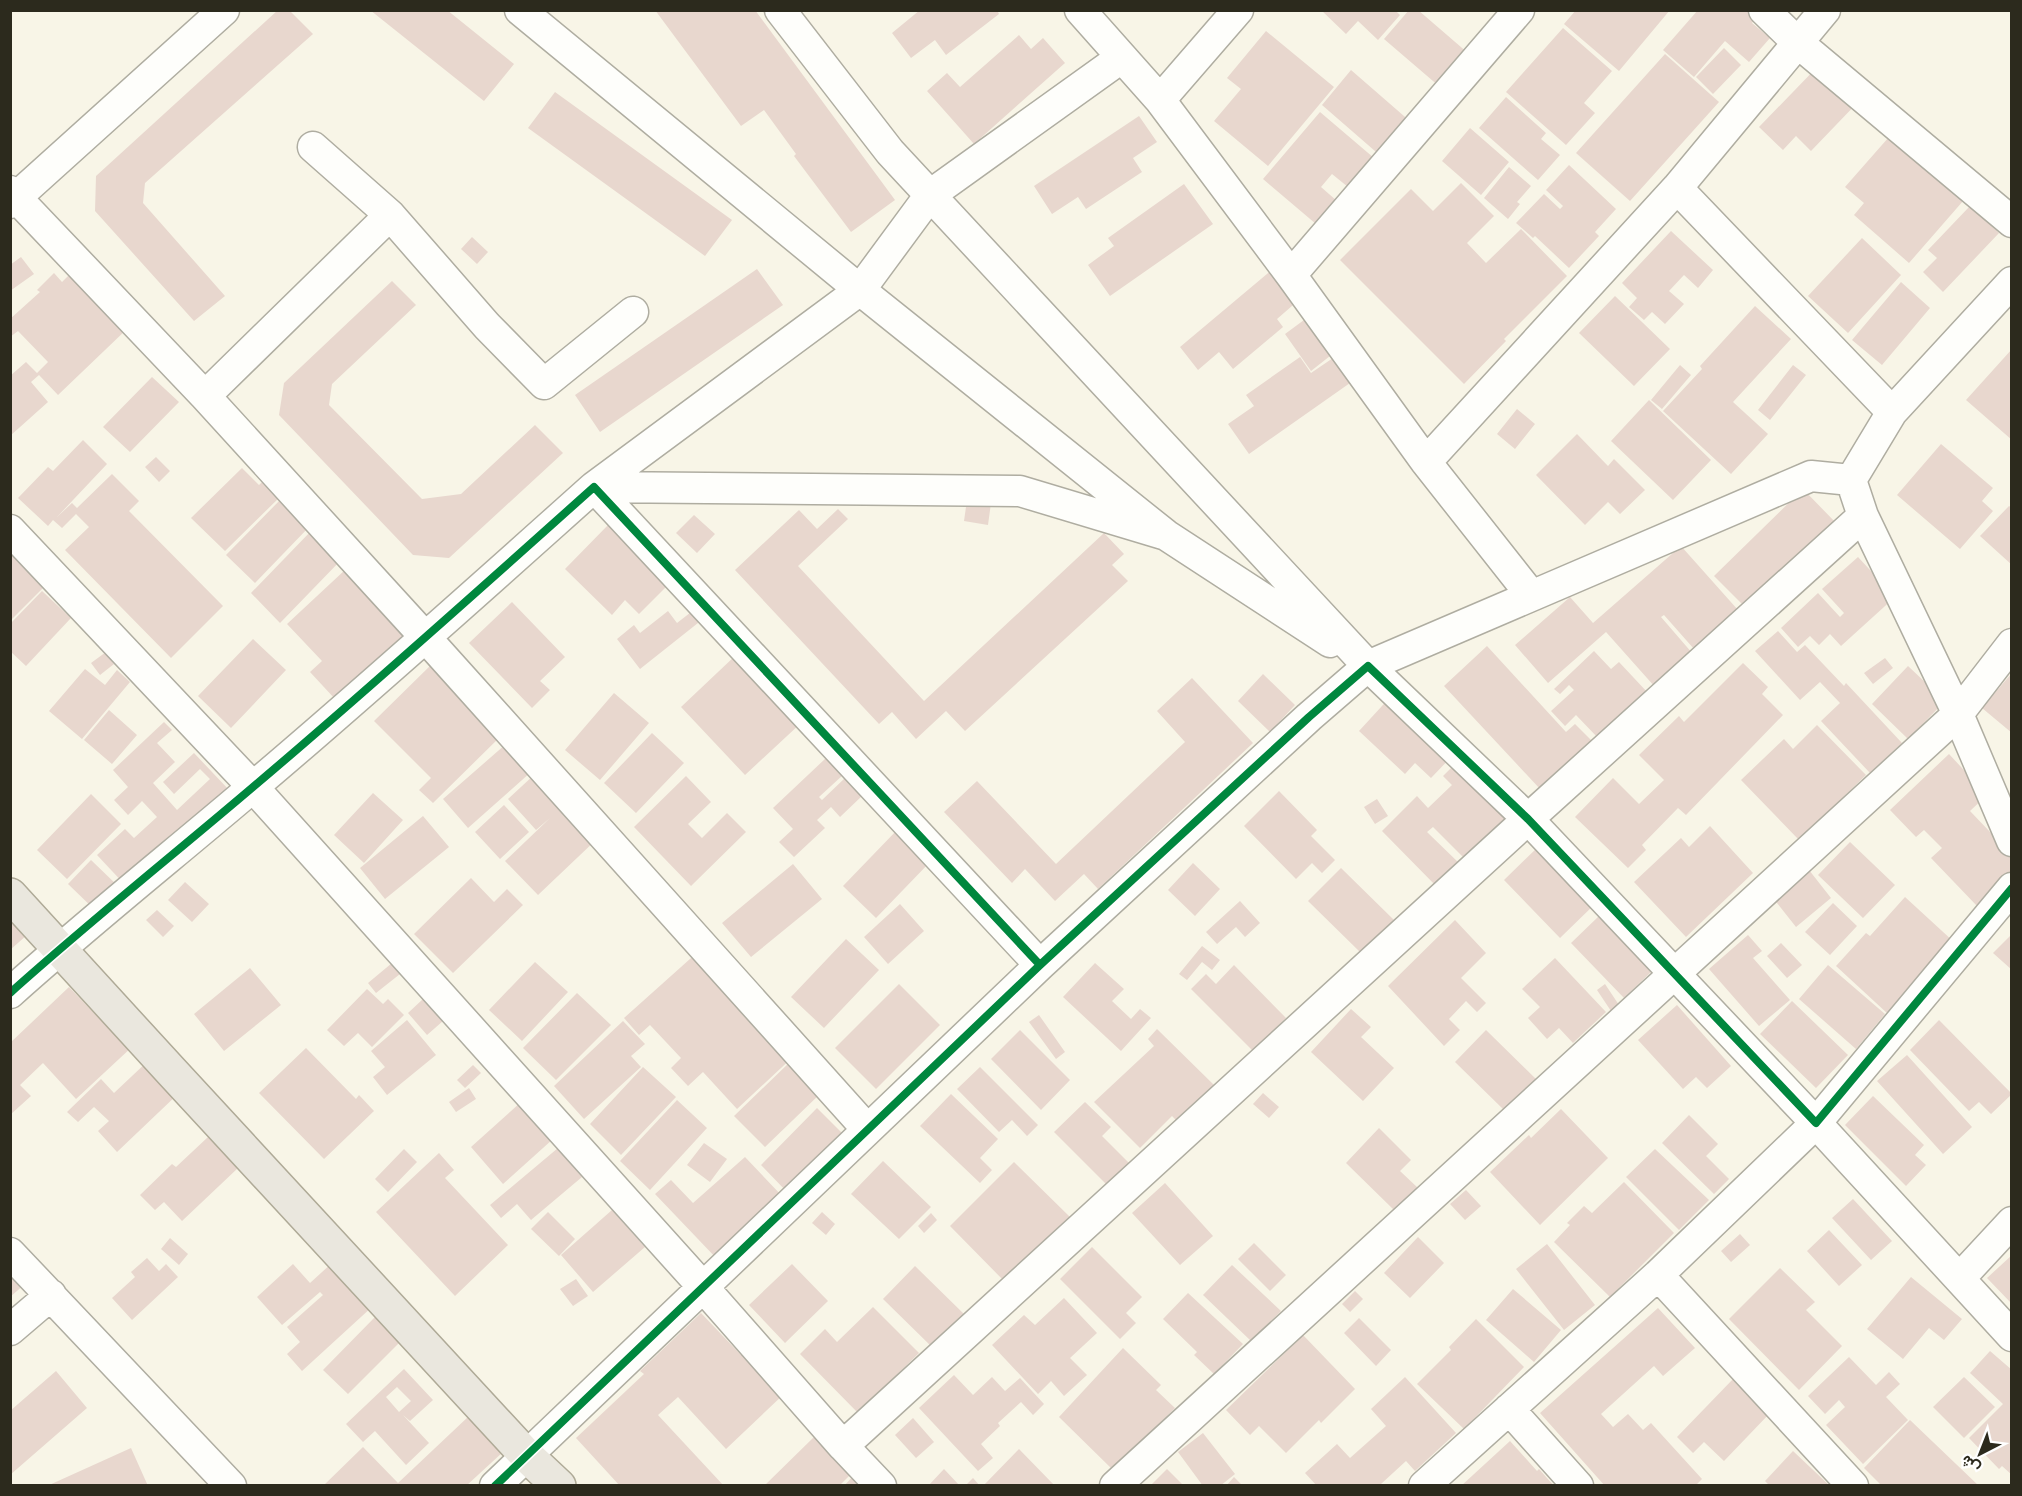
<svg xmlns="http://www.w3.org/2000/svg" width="2022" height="1496" viewBox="0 0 2022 1496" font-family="Cabin,Vazirmatn,sans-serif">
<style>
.building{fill:#e8d7ce;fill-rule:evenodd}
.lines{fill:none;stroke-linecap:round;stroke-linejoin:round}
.minor-casing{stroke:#afada1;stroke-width:33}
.major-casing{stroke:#afaa97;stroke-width:36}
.minor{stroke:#fefefb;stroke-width:30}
.major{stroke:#eae7de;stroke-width:33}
.cycleway-casing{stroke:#fff;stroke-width:11}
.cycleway{stroke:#00873e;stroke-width:8}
</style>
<rect width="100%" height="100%" fill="#f8f5e7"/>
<!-- building -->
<path class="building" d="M278,10H289L313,34L145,183L143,203L225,296L194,321L95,211L96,176Z
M370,10H447L514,64L484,101Z
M655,10H755L895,200L851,232L794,156L796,154L764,110L741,126Z
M920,10H997L999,14L946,55L935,40L911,58L892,33Z
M1321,10H1395L1400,15L1378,40L1358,21L1346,34Z
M1409,10H1418L1476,60L1447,93L1384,39Z
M1576,10H1670L1619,71L1564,24Z
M1698,10H1763L1752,23L1770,38L1749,62L1725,41L1694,77L1663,50Z
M1563,28L1612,71L1584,103L1595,113L1566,145L1506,92Z
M1266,31L1334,87L1268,166L1214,121L1241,89L1227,78Z
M1019,35L1031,49L1043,38L1065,63L974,144L927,91L947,73L960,87Z
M1724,48L1741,65L1713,94L1696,77Z
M1665,54L1719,102L1630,201L1576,153Z
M1821,63L1860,100L1811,151L1796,136L1783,150L1759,127Z
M1351,70L1412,123L1383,158L1322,105Z
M555,92L732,220L705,256L528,128Z
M1506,97L1546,133L1541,139L1560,155L1538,180L1479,128Z
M1320,112L1374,158L1348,187L1332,174L1321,187L1337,201L1316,224L1263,179Z
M1139,116L1157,142L1133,158L1142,172L1086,209L1078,197L1052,214L1034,186Z
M1470,128L1509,162L1481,195L1442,161Z
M1896,129L1970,193L1909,263L1854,215L1864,203L1845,187Z
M1569,165L1616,209L1595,232L1599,236L1569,268L1535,236L1533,238L1516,223L1544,194L1560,209L1563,206L1546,190Z
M1509,167L1531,186L1517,202L1520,204L1508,219L1484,198Z
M1461,183L1494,216L1467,243L1486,263L1521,229L1567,276L1504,339L1506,341L1464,384L1340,260L1411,189L1433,211Z
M1184,184L1213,224L1110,296L1088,265L1114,246L1108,238Z
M1970,206L1999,233L1943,292L1923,272L1937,258L1928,250Z
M1671,231L1713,270L1698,288L1684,275L1669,291L1684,304L1665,324L1652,312L1644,320L1629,307L1637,298L1622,283Z
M472,237L488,252L477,264L461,249Z
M1862,238L1901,275L1848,333L1808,296Z
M21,257L34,274L10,291V265Z
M1274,268L1300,299L1277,319L1283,327L1233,369L1219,352L1198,370L1180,347Z
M757,269L783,305L600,432L575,395Z
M73,271L128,328L58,395L39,375L31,382L48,402L10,436V376L26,362L37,373L48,362L18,331L10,337V319L40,292L37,290L54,273L62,282Z
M392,281L416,305L332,384L329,405L422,499L461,494L535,425L563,453L449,558L413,555L279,415L284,383Z
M1901,282L1930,308L1882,365L1852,340Z
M1615,296L1670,349L1634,386L1579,333Z
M1755,306L1791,339L1733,402L1768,434L1731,474L1663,411L1702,369L1700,366Z
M1304,320L1330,356L1311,371L1285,334Z
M2012,349V440L1966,400Z
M1300,357L1311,373L1333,358L1350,383L1249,454L1228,424L1254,406L1246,395Z
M1680,365L1691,375L1662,409L1651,400Z
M1793,365L1806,375L1770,420L1758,410Z
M152,377L179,402L130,452L103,427Z
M1649,400L1711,460L1673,500L1611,441Z
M1517,409L1535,424L1515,449L1497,434Z
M1577,434L1608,466L1614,459L1645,490L1620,514L1608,502L1585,525L1536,475Z
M83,440L107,464L57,517L72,503L77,508L112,474L139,501L129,511L223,606L171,658L65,550L89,527L76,514L62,528L53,520L48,526L18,498L48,467L53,471Z
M1941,444L1993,488L1982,501L1993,511L1960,549L1897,495Z
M156,457L170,471L159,482L145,467Z
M242,468L259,485L269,475L285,492L225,551L191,518Z
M1803,489L1837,524L1747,609L1714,576Z
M282,498L310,526L255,583L226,555Z
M967,500L991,503L988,525L964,521Z
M2009,506L2012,508V565L1980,536Z
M838,509L848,519L798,566L924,701L1104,533L1124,554L1112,565L1128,581L965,731L946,711L916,739L892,712L879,724L735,570L799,510L817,529Z
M694,515L715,534L697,553L676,533Z
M609,524L670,583L639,614L625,600L612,615L565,569Z
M313,529L343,558L280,623L251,593Z
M10,546L48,583L10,621Z
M1681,546L1738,610L1694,649L1664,615L1661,617L1693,654L1655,687L1606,632L1548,683L1515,645L1570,597L1593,623Z
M1858,557L1895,597L1841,646L1830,634L1819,645L1810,636L1798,647L1781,628L1818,593L1840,617L1844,613L1822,589Z
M346,569L406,634L335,699L310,672L322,661L287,624Z
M42,591L71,618L26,666L10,651V624Z
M512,602L565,657L540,681L550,690L532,708L469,643Z
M695,609L703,619L640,669L617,639L634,625L640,633L668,611L677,623Z
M1778,631L1797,652L1805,645L1844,686L1846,683L1902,743L1870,773L1821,721L1840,703L1820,682L1800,700L1755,651Z
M253,639L286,670L231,728L198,696Z
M1487,646L1566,732L1575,724L1593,742L1541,790L1444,686Z
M1594,651L1611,669L1619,662L1648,693L1599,739L1576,715L1565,726L1551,711L1574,690L1569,685L1560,694L1554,689Z
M106,652L114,664L100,675L91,663Z
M736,655L801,723L745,775L681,707Z
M1885,658L1893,668L1873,684L1864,673Z
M434,662L504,733L433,803L419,790L431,778L374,721Z
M1743,663L1768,687L1762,694L1783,715L1686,815L1678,808L1642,845L1646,850L1628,868L1575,817L1613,778L1639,804L1664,780L1639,755L1679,716L1684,722Z
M1908,666L1945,701L1908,739L1872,704Z
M85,669L105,685L117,670L130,682L82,739L49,711Z
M2012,673V733L1982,708Z
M1263,674L1295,705L1270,732L1238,701Z
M1192,678L1253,743L1098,889L1084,874L1055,901L1025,869L1012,883L944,812L977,781L1056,864L1185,742L1157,711Z
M614,693L649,723L600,780L565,750Z
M1393,694L1455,753L1431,778L1415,763L1405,774L1359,731Z
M109,710L137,735L112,764L84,740Z
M164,722L172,730L157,743L175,762L153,783L177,810L210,779L200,769L174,794L163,782L194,753L230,791L127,887L97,855L125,829L134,838L157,817L142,801L128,815L114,800L128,787L113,770Z
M1817,725L1866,775L1799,840L1741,780L1784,739L1793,749Z
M652,733L684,763L636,813L604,783Z
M506,744L531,772L468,828L443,799Z
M1949,754L1987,795L1970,811L2012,855V873L1977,906L1931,858L1942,848L1924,830L1916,837L1890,810Z
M826,758L843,775L819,797L822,800L845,778L862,796L840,817L831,807L817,820L825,828L794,857L779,842L793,829L773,808Z
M1456,763L1508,816L1465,859L1433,827L1427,832L1461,865L1438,888L1382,831L1417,796L1428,808L1452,785L1443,776Z
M535,774L598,838L538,895L505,861L550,818L536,830L508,799Z
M686,776L711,802L688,824L702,838L727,813L746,832L691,886L634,827Z
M1279,791L1317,830L1311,836L1335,860L1322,873L1312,863L1296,879L1244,826Z
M373,793L403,820L364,863L334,835Z
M91,794L121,824L67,879L37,850Z
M1377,799L1388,816L1375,824L1364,807Z
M504,805L529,832L500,859L475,832Z
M423,816L449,847L385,899L360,868Z
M1710,826L1753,873L1686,937L1634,882L1681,838L1689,847Z
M898,829L931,861L876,918L843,886Z
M1850,842L1895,885L1863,918L1818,875Z
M1541,844L1597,902L1560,938L1504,880Z
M91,860L119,887L96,911L68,884Z
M1193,863L1220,889L1195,916L1168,890Z
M793,864L822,899L751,957L722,923Z
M1341,868L1394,920L1361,953L1308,901Z
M1809,870L1831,898L1796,927L1773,898Z
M471,878L494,902L507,889L523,905L453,973L414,934Z
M185,882L209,904L192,922L168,900Z
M1905,897L1954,942L1888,1014L1836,966L1866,933L1870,936Z
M1240,901L1260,923L1245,937L1236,927L1217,944L1206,932Z
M1833,903L1857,926L1830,955L1805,932Z
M900,904L924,931L888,964L864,937Z
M157,910L174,926L163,937L146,920Z
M1599,916L1652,971L1624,998L1571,943Z
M10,918L27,935L10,950Z
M1455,920L1486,953L1461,978L1486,1003L1477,1012L1466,1001L1449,1019L1460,1030L1444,1046L1388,986Z
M2012,934V970L1993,953Z
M1748,935L1762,951L1753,958L1790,1000L1759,1026L1709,969Z
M846,939L879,970L824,1028L791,997Z
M1781,943L1802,965L1787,978L1767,956Z
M1202,946L1220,960L1212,970L1202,962L1187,980L1179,974Z
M700,950L796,1054L737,1109L703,1072L688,1086L671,1068L681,1058L650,1025L639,1035L624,1018Z
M1555,958L1606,1012L1573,1043L1559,1028L1547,1039L1528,1018L1540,1007L1522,989Z
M535,962L568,992L522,1041L489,1010Z
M392,963L400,974L376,993L368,983Z
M1095,963L1124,989L1112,1001L1131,1019L1140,1009L1151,1018L1121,1051L1063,997Z
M1234,965L1286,1018L1253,1051L1191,989L1206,974L1216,984Z
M1828,965L1885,1014L1856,1049L1799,999Z
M250,968L281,1005L224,1051L194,1014Z
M899,984L940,1025L876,1089L835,1048Z
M1605,984L1619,1005L1611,1011L1597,990Z
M69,987L109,1029L114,1025L133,1046L76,1099L43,1063L20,1085L31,1096L10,1115V1043Z
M367,989L383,1004L388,999L404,1015L372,1047L358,1033L344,1046L327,1030Z
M577,993L611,1025L556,1080L523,1048Z
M423,999L443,1021L427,1035L408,1013Z
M1792,1001L1848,1055L1816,1088L1760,1034Z
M1677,1005L1731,1066L1707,1088L1696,1077L1683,1089L1638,1040Z
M1351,1009L1371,1027L1361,1037L1394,1068L1363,1101L1311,1052Z
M1039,1015L1065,1052L1056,1059L1029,1022Z
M407,1020L436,1055L387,1095L373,1077L385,1067L371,1051Z
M1939,1020L2012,1094L1991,1114L1979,1102L1969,1111L1910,1050Z
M623,1021L645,1044L631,1056L641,1067L584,1119L554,1086Z
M1157,1029L1214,1085L1178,1122L1172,1116L1140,1148L1094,1102L1154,1046L1148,1039Z
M1020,1030L1070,1080L1041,1110L991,1059Z
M1486,1030L1536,1079L1505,1111L1455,1062Z
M306,1048L356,1099L359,1095L374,1111L324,1159L259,1093Z
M1907,1055L1972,1127L1943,1154L1877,1081Z
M149,1060L180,1092L117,1152L98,1131L109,1121L94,1107L78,1122L67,1112L101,1079L114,1093Z
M791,1061L821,1093L765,1147L734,1116Z
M473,1065L481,1073L465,1088L457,1080Z
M643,1067L676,1097L621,1155L590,1124Z
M980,1067L1038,1125L1027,1136L1012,1120L999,1132L957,1089Z
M469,1088L476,1099L456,1112L449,1102Z
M1263,1093L1279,1107L1269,1118L1253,1104Z
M951,1094L998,1139L980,1158L992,1170L980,1183L920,1126Z
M1873,1096L1924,1145L1915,1155L1926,1165L1906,1186L1845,1125Z
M677,1100L707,1128L650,1190L620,1161Z
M521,1102L553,1139L503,1184L471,1147Z
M1085,1102L1111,1127L1102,1136L1129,1163L1107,1185L1054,1132Z
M817,1108L844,1135L787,1192L761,1165Z
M1561,1109L1608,1158L1540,1225L1490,1172L1529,1135L1531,1138Z
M1689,1115L1718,1144L1706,1156L1729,1179L1714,1194L1662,1143Z
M1379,1128L1411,1160L1400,1171L1418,1188L1395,1211L1346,1163Z
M208,1137L238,1168L182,1221L164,1202L155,1210L140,1195L172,1164L176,1167Z
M704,1143L727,1159L710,1182L687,1165Z
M558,1148L582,1177L531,1220L517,1204L501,1218L490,1205Z
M404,1149L417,1162L388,1192L375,1179Z
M1655,1149L1709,1200L1679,1230L1626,1177Z
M439,1153L454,1170L445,1178L508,1245L455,1296L376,1212Z
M745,1157L783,1197L718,1260L655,1194L671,1180L693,1203Z
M883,1161L931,1207L899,1239L851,1194Z
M1014,1162L1070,1217L1005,1282L950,1226Z
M1624,1182L1674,1233L1610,1297L1554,1242L1570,1225L1567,1223L1584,1206L1592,1213Z
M1165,1183L1213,1236L1180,1265L1132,1213Z
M1466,1190L1481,1206L1465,1220L1450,1204Z
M1853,1199L1892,1241L1871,1260L1832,1218Z
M612,1210L645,1247L593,1292L561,1255Z
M548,1212L575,1239L559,1256L531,1229Z
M822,1212L835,1224L826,1235L812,1223Z
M931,1213L937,1220L924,1233L918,1226Z
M1829,1230L1862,1265L1839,1286L1807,1251Z
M1740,1234L1750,1245L1731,1262L1721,1251Z
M1418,1237L1444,1263L1410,1298L1384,1273Z
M170,1238L188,1254L179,1265L161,1249Z
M1254,1243L1286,1275L1270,1291L1238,1259Z
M1547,1244L1595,1305L1564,1330L1516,1269Z
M1092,1247L1142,1297L1126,1313L1136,1323L1120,1339L1060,1279Z
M2012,1255V1304L1987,1278Z
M147,1258L159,1271L166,1264L178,1277L132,1320L112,1298L135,1277L131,1272Z
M333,1262L373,1306L302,1371L287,1354L300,1342L287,1327L323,1295L320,1292L282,1325L257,1297L293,1264L310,1283Z
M792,1264L828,1301L785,1343L749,1305Z
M1232,1265L1281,1311L1251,1341L1203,1295Z
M915,1266L966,1316L934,1349L883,1299Z
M10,1268L25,1284L10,1297Z
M1780,1268L1815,1302L1806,1310L1842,1346L1799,1390L1729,1319Z
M1911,1277L1962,1319L1944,1340L1929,1328L1903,1359L1867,1329Z
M576,1279L588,1296L573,1306L560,1289Z
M1513,1289L1561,1330L1534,1362L1486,1320Z
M1355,1291L1363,1299L1350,1312L1342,1304Z
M1188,1293L1243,1344L1214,1374L1194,1355L1197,1352L1163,1319Z
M1064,1298L1097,1333L1070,1358L1087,1375L1064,1396L1051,1381L1038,1394L992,1345L1024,1315L1035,1325Z
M873,1307L919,1353L858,1413L800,1354L825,1329L837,1342Z
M1658,1308L1695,1348L1663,1376L1654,1366L1601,1414L1613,1427L1628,1414L1643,1430L1651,1423L1702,1479L1695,1486H1605L1540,1413Z
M701,1313L741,1355L744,1352L784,1394L726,1449L678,1397L658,1415L724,1486H620L576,1438L644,1374L640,1371Z
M375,1317L400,1342L348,1394L323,1370Z
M1359,1318L1391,1350L1376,1366L1344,1333Z
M1476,1319L1524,1367L1464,1429L1417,1384L1451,1350L1449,1347Z
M1303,1335L1355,1389L1321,1423L1319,1420L1286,1453L1259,1426L1250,1435L1226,1410Z
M1123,1348L1161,1385L1156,1390L1175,1408L1113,1470L1059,1417Z
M1990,1351L2012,1370V1475L2002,1466L1999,1469L1969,1438L2003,1404L1970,1373Z
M1849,1357L1876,1385L1889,1372L1900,1384L1886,1397L1908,1420L1863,1464L1826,1425L1845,1407L1839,1400L1825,1414L1808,1396Z
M404,1369L433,1400L410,1421L403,1415L429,1443L406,1465L375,1431L363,1442L346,1424ZM397,1387L411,1401L399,1412L386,1397Z
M56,1371L87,1408L10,1475V1411Z
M954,1375L973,1395L992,1377L1005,1391L1020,1378L1044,1404L1033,1415L1021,1402L998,1423L1000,1426L981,1444L993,1458L978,1471L919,1408Z
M1405,1377L1456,1433L1415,1471L1406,1461L1381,1484L1383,1486H1317L1305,1473L1337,1444L1350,1458L1386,1426L1371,1409Z
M1964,1377L1995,1407L1964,1438L1933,1407Z
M1734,1378L1770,1413L1724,1461L1704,1442L1693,1453L1677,1437Z
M469,1416L503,1452L466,1486H323L363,1447L398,1483Z
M913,1418L934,1442L916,1458L895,1435Z
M1910,1420L1979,1486H1882L1864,1468Z
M1203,1433L1235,1474L1220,1486H1203L1178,1452Z
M814,1437L850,1475L839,1486H764Z
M1510,1441L1537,1471L1539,1469L1554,1486H1461Z
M131,1448L148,1486H47Z
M1019,1449L1055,1486H983Z
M1793,1451L1830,1486H1770L1765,1481Z
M944,1469L960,1486H928Z
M1167,1469L1184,1486H1150Z
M854,1475L865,1486H844Z
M1234,1477L1243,1486H1226Z
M973,1478L980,1486H965Z"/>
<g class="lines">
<defs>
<path id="minor" d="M520,10L860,290L1166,535
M780,10L890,152L1368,666
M1080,10L1160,100L1291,275L1426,462L1531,595
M1764,10L1797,42L2012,222
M1160,100L1238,10
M313,147L390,215
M1677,188L1892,412
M10,191L205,396L426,638L867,1129
M10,203L224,10
M1291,275L1519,10
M205,396L390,215L487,326L544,384L633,312
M1426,462L1677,188L1825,10
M1851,480L1892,412L2012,282
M594,487L1020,491L1166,535L1330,642
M594,487L860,290L930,195L1121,58
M10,530L253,787L703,1287L843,1446L881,1486
M1368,666L1811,476L1851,480L1863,516L1958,714L2012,841
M10,993C89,922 172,856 253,787C369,689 481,588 594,487L1040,965
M10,1253L231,1486
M1658,1275L1853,1486
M1960,1278L2012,1222
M10,1330L51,1295
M1509,1409L1578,1486
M843,1446L1528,819L1863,516
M495,1486L1040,965L1309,717L1368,666L1528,819L1816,1123L2012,888
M1115,1486L1958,714L2012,644
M1424,1486L1658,1275L1816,1123L2012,1336"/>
<path id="major" d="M10,895L172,1072L526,1455L559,1486"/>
</defs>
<!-- minor casing -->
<use href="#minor" class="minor-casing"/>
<!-- major casing -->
<use href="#major" class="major-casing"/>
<!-- minor -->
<use href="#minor" class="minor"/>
<!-- major -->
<use href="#major" class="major"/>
<defs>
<path id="cycleway" d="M10,993C89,922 172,856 253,787C369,689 481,588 594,487L1040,965
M495,1486L1040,965L1309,717L1368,666L1528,819L1816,1123L2012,888"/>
</defs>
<!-- cycleway casing -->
<use href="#cycleway" class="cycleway-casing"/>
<!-- cycleway -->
<use href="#cycleway" class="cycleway"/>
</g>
<!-- border -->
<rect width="2022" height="1496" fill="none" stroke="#2c2a1d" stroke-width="24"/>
<!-- north arrow -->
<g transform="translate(1980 1454) rotate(222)" stroke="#ffffff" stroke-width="4.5" paint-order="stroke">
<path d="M0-4.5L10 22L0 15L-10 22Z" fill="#2c2a1d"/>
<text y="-9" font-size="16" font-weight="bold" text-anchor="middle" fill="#2c2a1d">ش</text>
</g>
</svg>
